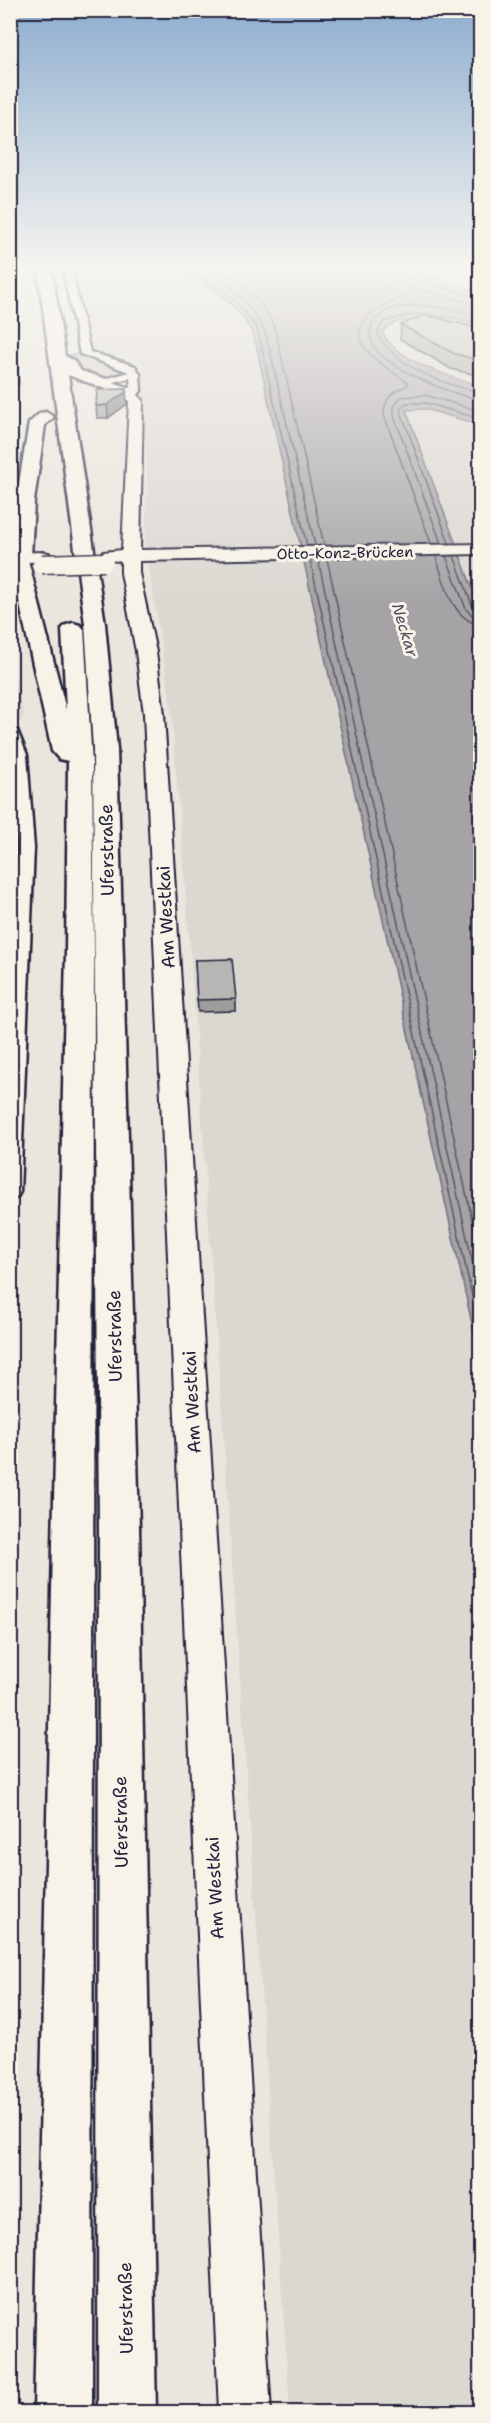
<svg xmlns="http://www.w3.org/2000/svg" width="491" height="2423" viewBox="0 0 491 2423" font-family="'Shantell Sans',sans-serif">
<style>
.built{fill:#dbd8d2}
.green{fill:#cdc9c6;stroke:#787680;stroke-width:1.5}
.water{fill:#a6a3a6;stroke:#716f7b;stroke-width:1.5}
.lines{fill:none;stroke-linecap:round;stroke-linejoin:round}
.shore{stroke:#575666;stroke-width:1.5}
.street-casing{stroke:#22223b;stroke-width:5}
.secondary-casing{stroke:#22223b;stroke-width:4}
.highway-casing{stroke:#22223b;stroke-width:5}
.street{fill:#f7f3e8;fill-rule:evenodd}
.secondary{fill:#f7f3e8;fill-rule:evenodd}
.highway{fill:#f7f3e8;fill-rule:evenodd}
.secondary-bridge-casing{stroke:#22223b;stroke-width:21;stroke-linecap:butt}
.secondary-bridge{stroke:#f7f3e8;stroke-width:18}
.wall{fill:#9e9d9c;stroke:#22223b;stroke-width:1.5}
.shaded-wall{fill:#817f7f;stroke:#22223b;stroke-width:1.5}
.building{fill:#b8b6b5;stroke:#22223b;stroke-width:1.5}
.labels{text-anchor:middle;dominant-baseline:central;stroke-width:6;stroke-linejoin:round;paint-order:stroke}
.far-street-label{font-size:15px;fill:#22223b;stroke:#f7f3e8}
.far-water-label{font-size:16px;font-style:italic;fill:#504f60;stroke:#f7f3e8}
.street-label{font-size:18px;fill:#22223b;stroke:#f7f3e8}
</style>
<rect width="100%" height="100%" fill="#eae6de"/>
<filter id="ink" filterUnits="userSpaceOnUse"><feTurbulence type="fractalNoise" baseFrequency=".0167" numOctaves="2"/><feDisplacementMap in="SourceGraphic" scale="12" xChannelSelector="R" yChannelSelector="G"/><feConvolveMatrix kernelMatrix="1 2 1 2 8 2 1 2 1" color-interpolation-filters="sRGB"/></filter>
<g filter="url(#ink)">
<!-- built -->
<path class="built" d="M63,264H171L223,297L247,322L254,336L480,1360V2412H290L190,948L171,706L145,543L147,482L142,364L79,349Z
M383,264H480V292L413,274Z
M425,320L480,330V386L412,359L392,346L384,335L387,327L397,323Z
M417,408L480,425V609L405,409Z
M10,658L24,714L11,738H10Z
M11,760L18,847L11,982Z"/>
<!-- green -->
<path class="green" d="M81,354L123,369L124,373C105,386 86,375 70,363L69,355Z"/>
<!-- water -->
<path class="water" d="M172,264H383L480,292V330C460,326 394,309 383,333C394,360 454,378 480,386V425L425,409L406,410L480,609V1360L255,340C241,302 204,284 172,264Z"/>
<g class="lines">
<!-- shore -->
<path class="shore" d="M183,264L234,299L257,328L307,546
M198,264C227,283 251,302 266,334L315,545
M214,264C240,281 262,299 275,328L324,545
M369,264C372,285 387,286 403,296C396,303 383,304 374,311C335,341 387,367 408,383L407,386C392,391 384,399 384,415L431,543
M378,264L380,273L387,280L480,305
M385,264L390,273L480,298
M480,316C454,309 395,295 374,321C370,327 369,336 372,343C384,368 453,396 480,399
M480,324C447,316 417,309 384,322L377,333C395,367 444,385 480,392
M441,543L394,416V406L401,397L425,395L480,411
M449,543L400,409L406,403H426L480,419
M436,556C444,581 450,618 480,625
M446,556L466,609L472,615L480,616
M454,556L472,605L480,609
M310,559L480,1332
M318,559L480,1297
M327,559L480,1256"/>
<defs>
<path id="street" d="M62,264H70L90,352L135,366L140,374L141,391L136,397L127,395L131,390L130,378L100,385L95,382L129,372L80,354Z
M10,726L17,730L27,755L34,848L20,1192L17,1197L10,1199V987L18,848Z"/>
<path id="secondary" d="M100,378L131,388L143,400L140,550L480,544V554L139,561V573L156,652L164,714L271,2412H219L144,714L136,652L121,573V561L103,560L100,556L103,552L122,550L129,401L121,394L95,385L93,382L95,379Z
M43,552L49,553L52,557L49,561L10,563V553Z"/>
<path id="highway" d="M37,264H51L65,356L73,360L81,371L106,379L108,382L100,387L68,375L105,624L117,749L139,1527L156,2412H98L99,1527L93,749L85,624Z
M46,412L54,417L45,425L34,501L31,557L28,560L66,710L62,629L66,625L73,623L80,625L84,629L92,764L94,951L92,2412H34L66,951L68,764V761L59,759L52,751L11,564L14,560L11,557L16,501L29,423L40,413Z"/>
</defs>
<!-- street casing -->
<use href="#street" class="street-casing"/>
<!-- secondary casing -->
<use href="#secondary" class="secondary-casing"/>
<!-- highway casing -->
<use href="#highway" class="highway-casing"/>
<!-- street -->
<use href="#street" class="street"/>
<!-- secondary -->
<use href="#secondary" class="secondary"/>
<!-- highway -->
<use href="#highway" class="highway"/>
<defs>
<path id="secondary-bridge" d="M42,564L104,562"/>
</defs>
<!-- secondary-bridge casing -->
<use href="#secondary-bridge" class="secondary-bridge-casing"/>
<!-- secondary-bridge -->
<use href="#secondary-bridge" class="secondary-bridge"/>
</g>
<!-- wall -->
<path class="wall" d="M10,322L18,369L19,384H10Z
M401,325L480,329V376L451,369L400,339Z
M127,404L108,418H97L96,406Z
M195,960L236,999V1011L198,1012Z"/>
<!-- shaded-wall -->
<path class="shaded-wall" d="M126,389L127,404L108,418L107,405Z"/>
<!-- building -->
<path class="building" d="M425,315L480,329V361L453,353L401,325Z
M10,322H11L18,369L10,370Z
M126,389V392L107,405L96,406L97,390Z
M232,959L236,999L197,1000L195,960Z"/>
</g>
<!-- sky -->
<linearGradient id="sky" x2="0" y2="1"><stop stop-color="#8dadce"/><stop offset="0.44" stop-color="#f6f4f0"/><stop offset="1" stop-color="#f6f4f0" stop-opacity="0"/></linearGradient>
<rect width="491" height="603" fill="url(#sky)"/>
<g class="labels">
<!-- far-street labels -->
<g class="far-street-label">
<text transform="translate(345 553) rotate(-1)">Otto-Konz-Brücken</text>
</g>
<!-- far-water labels -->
<g class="far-water-label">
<text transform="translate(405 630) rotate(73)">Neckar</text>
</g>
<!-- street labels -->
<g class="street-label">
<text transform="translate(107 850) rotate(-91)">Uferstraße</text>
<text transform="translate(166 917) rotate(-93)">Am Westkai</text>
<text transform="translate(115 1336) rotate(-91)">Uferstraße</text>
<text transform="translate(192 1402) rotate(-93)">Am Westkai</text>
<text transform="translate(121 1822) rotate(-91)">Uferstraße</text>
<text transform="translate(215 1888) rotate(-93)">Am Westkai</text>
<text transform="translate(126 2308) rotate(-91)">Uferstraße</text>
</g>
</g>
<!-- margin -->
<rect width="491" height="2423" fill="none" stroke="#f7f3e8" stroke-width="36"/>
<rect x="18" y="18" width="455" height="2387" fill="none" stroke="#22223b" stroke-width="2" filter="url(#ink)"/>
</svg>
